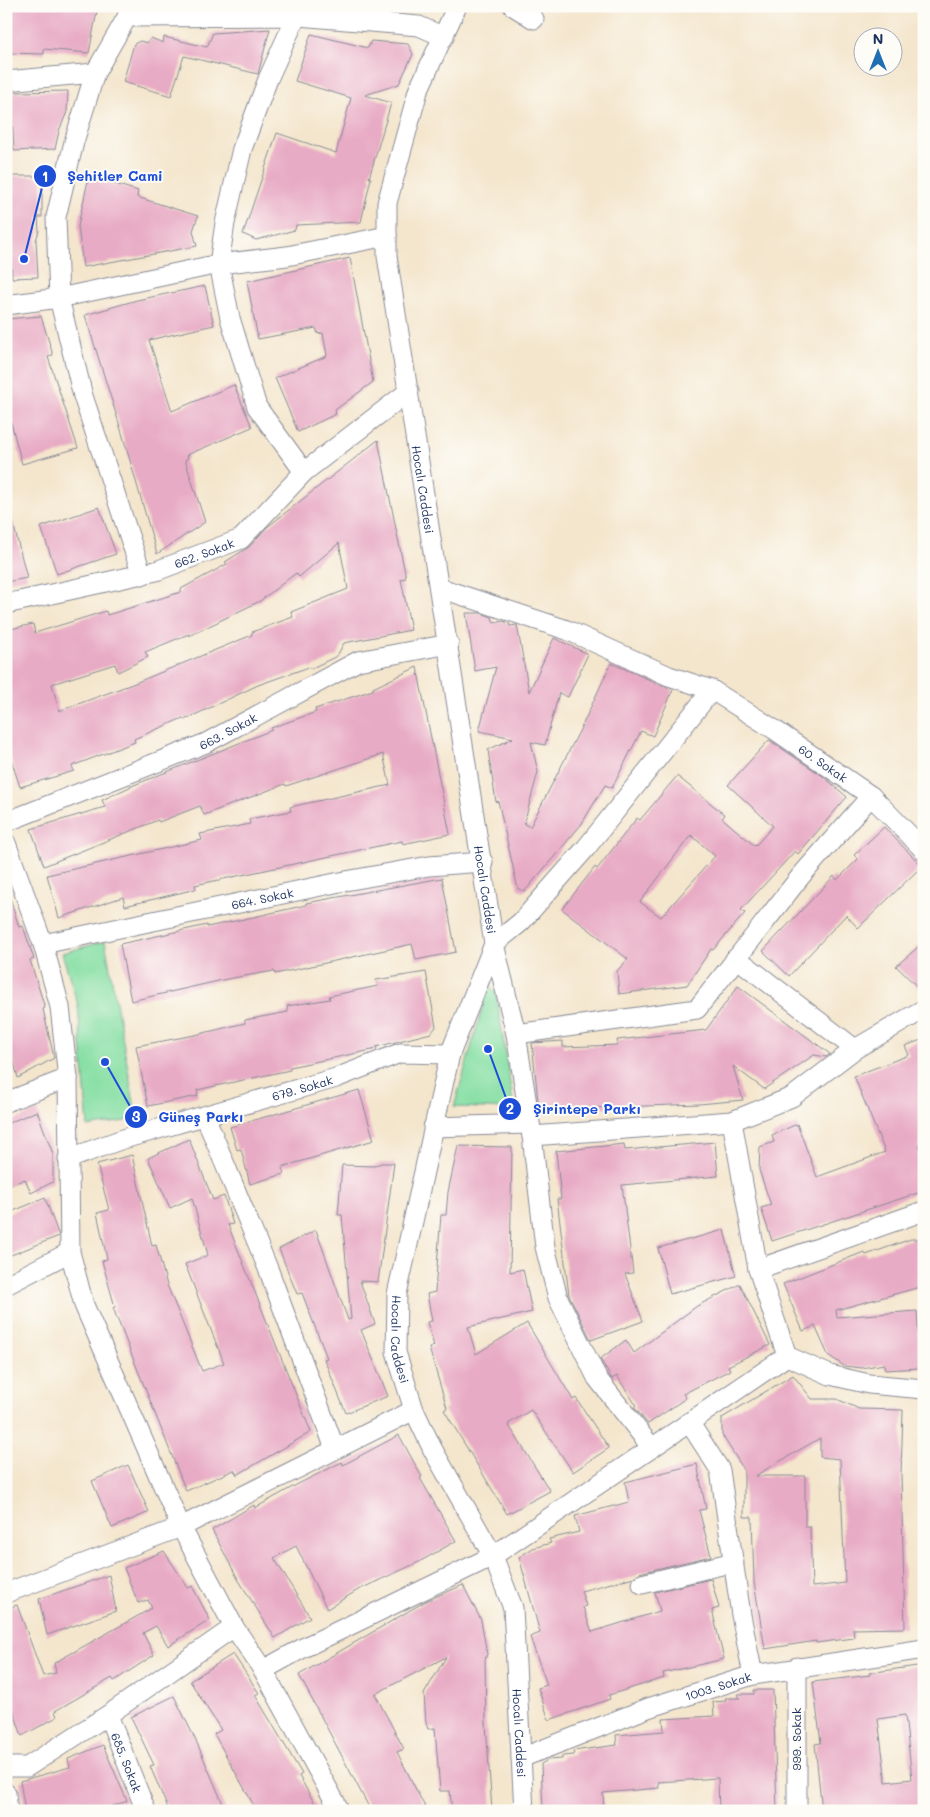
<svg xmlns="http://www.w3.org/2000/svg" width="930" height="1817" viewBox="0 0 930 1817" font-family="Mali,sans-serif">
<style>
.green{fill:#87dfa4;stroke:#518781}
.building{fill:#e8abc5;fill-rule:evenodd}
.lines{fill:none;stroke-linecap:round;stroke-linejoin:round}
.minor-casing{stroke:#888a96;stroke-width:21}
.minor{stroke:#fff;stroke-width:19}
.labels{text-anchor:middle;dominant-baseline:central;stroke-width:4;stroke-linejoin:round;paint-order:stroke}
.street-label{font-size:12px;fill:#1b2f5e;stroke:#fdfcf7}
.leader{fill:none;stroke:#1d4ed8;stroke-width:2}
.callout-dot{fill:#1d4ed8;stroke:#fdfcf7;stroke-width:2}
.mark-label{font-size:15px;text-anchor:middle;font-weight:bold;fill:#fff}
.callout-label{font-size:14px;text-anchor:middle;font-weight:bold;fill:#1d4ed8;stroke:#fdfcf7;stroke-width:4;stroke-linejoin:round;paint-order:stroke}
</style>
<rect width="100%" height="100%" fill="#fdfcf7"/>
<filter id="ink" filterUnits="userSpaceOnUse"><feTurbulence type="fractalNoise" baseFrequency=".02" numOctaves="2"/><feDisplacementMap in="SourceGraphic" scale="10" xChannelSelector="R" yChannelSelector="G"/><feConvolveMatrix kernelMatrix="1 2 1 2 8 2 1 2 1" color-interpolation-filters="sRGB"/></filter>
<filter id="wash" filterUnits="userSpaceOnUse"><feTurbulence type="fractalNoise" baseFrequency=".0096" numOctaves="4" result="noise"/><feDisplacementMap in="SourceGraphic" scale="20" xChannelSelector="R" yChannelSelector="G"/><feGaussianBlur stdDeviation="1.12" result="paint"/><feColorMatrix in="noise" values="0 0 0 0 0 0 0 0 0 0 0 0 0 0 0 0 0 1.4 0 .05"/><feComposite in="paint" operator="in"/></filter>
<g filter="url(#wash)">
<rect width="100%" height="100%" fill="#f4e6cd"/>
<!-- green -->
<path class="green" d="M105,941L137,1119L88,1127L78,1005L62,953Z
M489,985L496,992L514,1109L454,1107Z"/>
<g id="blocks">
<!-- building -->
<path class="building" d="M6,6H98L89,53L44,49V54L6,53Z
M270,29L258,74L184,56L171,96L123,82L134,44L140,41L147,43L151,38L163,43L164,37L207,47L213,33Z
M311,34L368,48L371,41L408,44L413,54L399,84L365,95L391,103L369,178H371L361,222L296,225L295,230L256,240L243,234L277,133L336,153L351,98L295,81Z
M68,91L67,112L59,131L55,149L14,151L11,97L16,92Z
M6,176H42V217H38L39,231L36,240L38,277L12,278L10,241L6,236Z
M89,176L138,191L137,197L198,216L193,231L197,246L83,267L78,226Z
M350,258L373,382L335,410L336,414L298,432L275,378L327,356L323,333L318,334L316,328L258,339L247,281Z
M205,286L214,325L149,340L172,411L234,385L252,427L187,455L188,458L185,460L205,522L157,554L122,433L85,315L137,300Z
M41,316L53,355L48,357L78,448L22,464L6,404V319Z
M378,440L406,578L401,579L411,630L344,643L337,656L310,669L309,667L258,685L184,720L183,718L134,739L135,742L72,766L74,771L20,787L6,744V630L33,624L35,633L106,611L107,615L181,592V589L227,564L225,562L249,547L266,528ZM339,543L348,589L291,612L293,617L252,632V635L135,683L59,711L52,684L115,664L118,672L148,657L145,652L189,634V636L260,601L296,573L299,577Z
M99,507L116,554L57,574L41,527Z
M6,515H11L27,578L6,582Z
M466,613H481L492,617L494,623L503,621L509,623L510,626L517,625L529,692L554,638L588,654L568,697L559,693L545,745L531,742L538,772L524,824L530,827L583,724L611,663L673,690L653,736L641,731L612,788L605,785L581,825L525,891L518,889L498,801L496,802L488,750L513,738L479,731L496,667L475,671Z
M417,667L450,834L403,844L402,841L195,885L196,889L125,906L123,897L59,918L47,875L202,840L200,834L250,824L249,819L291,811L290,807L390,785L383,754L286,786L285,784L204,815L200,806L159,822L158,820L44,866L31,829L105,807L102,800L134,785L272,730L271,728L316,712L315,709L373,690V688Z
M769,740L823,776L847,797L798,854L795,851L741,910L745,913L713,950L711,949L687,985L619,994L617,971L628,959L562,909L595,867L597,869L637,818L640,820L677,776L725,815L722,818L755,846L773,826L728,785ZM691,835L715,856L661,917L640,902Z
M884,827L922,866L858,928L846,915L789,976L763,951L834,876L837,880L858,859L854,855Z
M442,878L456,952L416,960L412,944L275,974L274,971L227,979L131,1001L120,944L207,925V927L258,916L306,905V903Z
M6,895H9L19,927L23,926L34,959L30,960L45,1008L43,1009L54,1058L18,1078L6,1033L10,1031L6,1020Z
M924,942V993L896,966Z
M426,972L436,1027L431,1033L376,1047L377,1049L290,1067V1070L197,1090L198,1096L148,1106L136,1046L195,1035L245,1023V1020L288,1012L287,1006L330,999L329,996L378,986L376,980Z
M738,986L830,1054L826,1057L814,1055L764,1089L733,1066L743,1100L699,1104L539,1110L532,1043L563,1041V1047L618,1045L617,1040L706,1030Z
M924,1039V1144L919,1145L924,1159V1191L772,1241L761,1208L771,1205L759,1170L760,1147L774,1142L772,1135L797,1124L817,1177L885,1152L854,1076L909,1055L905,1046Z
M359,1090L374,1140L282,1167L284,1174L250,1184L241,1149L237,1150L230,1127Z
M37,1111L53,1154V1182L31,1193L25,1179L6,1187V1124Z
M189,1139L213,1200L224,1196L233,1224L228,1225L311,1432L237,1475L234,1470L186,1491L113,1308L115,1307L102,1261L107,1259L97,1213L109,1210L97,1164L132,1155L152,1246L156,1245L167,1285L202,1371L224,1363L185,1264L208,1255L192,1198L170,1208L148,1158Z
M715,1142L718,1176L622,1185L633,1273L625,1274L643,1321L591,1340L569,1295L557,1199H561L556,1151L624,1144L625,1150Z
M458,1146L512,1147L510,1272L523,1269L532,1312L468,1327L476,1354L527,1323L573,1400L576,1398L609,1448L573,1472L531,1410L508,1424L550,1491L507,1514L444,1410L447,1408L429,1348L434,1346L427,1322L432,1321L427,1294L435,1292L441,1215H446L448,1192Z
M381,1163H394L378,1282L360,1281L375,1324L361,1330L388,1396L346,1413L324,1359L327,1358L302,1293L297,1294L279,1249L316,1230L348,1320L351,1319L342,1215H338L342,1165L374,1166Z
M45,1198L59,1236L11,1255L6,1244V1214Z
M724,1230L736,1276L670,1294L658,1248Z
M911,1239H922L924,1286L836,1310L837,1317L917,1311L921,1368L885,1370L884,1364L862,1368L844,1366L828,1355L815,1326L803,1331L783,1284L864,1252L866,1255Z
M740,1284L770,1345L728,1366L730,1370L683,1394L686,1398L648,1424L634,1407L636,1405L617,1376L612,1379L600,1359L626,1340L634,1353L697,1306Z
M793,1375L812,1399H837L859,1409L903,1410L901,1474L905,1628L853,1629L854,1638L816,1643V1641L765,1649L754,1582L752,1517H744V1470L722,1435V1418ZM820,1438V1457L840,1459L845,1583L812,1587L810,1527H805V1476H755Z
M399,1435L422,1477L420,1478L456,1541L419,1562L358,1590L327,1609L296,1546L274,1558L310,1617L275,1638L238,1579L212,1530L254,1505L255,1508L298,1484L342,1462L343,1465Z
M697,1464L706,1509L699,1510L711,1556L639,1573L634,1577L581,1591L586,1606L583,1607L592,1632L660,1611L655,1592L711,1579L719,1608L712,1610L724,1659L663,1673L664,1678L609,1695L610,1699L549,1720L538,1688L547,1685L530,1637L540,1633L519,1557L533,1548L551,1543L549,1539L579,1532L575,1516L629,1502L625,1482Z
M128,1465L149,1512L112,1528L92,1481Z
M164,1551L188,1588L192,1586L210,1620L168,1646L156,1626L143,1633L154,1655L114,1681L112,1678L55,1711L57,1717L22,1736L6,1689V1609L17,1605L43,1676L56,1673L54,1663L152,1608L148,1600L138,1603L124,1568Z
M109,1575L116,1611L47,1635L39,1599Z
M463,1585L481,1620L487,1654L485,1660L486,1724L492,1811H452L450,1791H440L435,1728L428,1729L426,1723L424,1694L446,1657L375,1694L404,1749L397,1752L427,1811H371L299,1675L426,1601Z
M233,1654L259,1693L255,1695L302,1774L299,1776L319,1811H257L214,1734L221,1730L190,1681Z
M924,1665V1811H822L815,1744L821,1743L813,1682L870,1675L869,1673ZM905,1715L912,1779L886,1782L878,1719Z
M754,1690H773L777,1811H719L718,1778L658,1782L659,1788L603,1793L604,1811H543L541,1764L548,1760L562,1759V1756L574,1755L573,1751L617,1745L616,1735L664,1731L663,1719L714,1716L713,1702L726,1701L725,1698H740L738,1694H754Z
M174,1696L197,1743L226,1811H169L150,1766L154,1765L131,1717Z
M103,1745L127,1801L100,1811H25L20,1781L70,1767L68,1759Z"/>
</g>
</g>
<g filter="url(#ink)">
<use href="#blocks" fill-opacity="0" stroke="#888a96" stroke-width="1"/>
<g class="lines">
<defs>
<g id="minor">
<path d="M130,6L127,17L95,73L74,142L56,217L59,298L83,396L142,575"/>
<path d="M301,6L268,79L242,149L225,223L219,264L230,318L257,407L304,472"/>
<path id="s1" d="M457,6L418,91L387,203V256L494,944L450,1054L397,1294L396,1352L414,1410L433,1450L493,1556L513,1608L524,1811"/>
<path d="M513,6L534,19"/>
<path d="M127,17L298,16L419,26L444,37"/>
<path d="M6,81L95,73"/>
<path d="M6,305L59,298L219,264L287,256L387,236"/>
<path id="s2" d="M440,588L567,630L669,676L712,690L775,730L871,796L924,850"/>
<path id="s3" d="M6,604L156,571L241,539L304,472L409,391"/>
<path id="s4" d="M6,822L206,743L358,661L449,644"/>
<path d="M6,843L43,944L60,1007L68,1078L70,1252L84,1305L181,1527L234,1627L263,1670L340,1811"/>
<path id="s5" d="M43,944L340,882L429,866L483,862"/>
<path d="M735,959L743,963L855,1049"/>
<path d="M516,1034L697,1009L800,877L871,796"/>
<path d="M6,1102L68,1078"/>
<path d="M205,1116L269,1271L335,1449"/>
<path d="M732,1121L758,1269L787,1356L830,1375L869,1384L924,1389"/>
<path d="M433,1127L530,1124"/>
<path d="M532,1136L732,1121L792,1097L855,1049L924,1009"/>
<path id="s6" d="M68,1159L120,1140L336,1078L400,1053L450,1054"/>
<path d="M758,1269L924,1211"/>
<path d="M6,1285L70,1252"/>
<path d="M689,1422L720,1470L741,1615L753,1675"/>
<path d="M652,1448L597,1378L558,1298L545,1247L532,1136L516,1034L494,944L521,922L586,848L712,690"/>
<path d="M642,1584L734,1562"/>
<path d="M6,1593L181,1527L414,1410"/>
<path d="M797,1667V1811"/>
<path d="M263,1670L303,1648L493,1556L787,1356"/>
<path id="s7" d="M108,1715L146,1811"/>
<path id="s8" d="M521,1758L648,1708L753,1675L924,1649"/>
<path d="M6,1767H27L108,1715L234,1627"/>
<path d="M6,1793L8,1811"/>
</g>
</defs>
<!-- minor casing -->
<use href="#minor" class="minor-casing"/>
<!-- minor -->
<use href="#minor" class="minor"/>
</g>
</g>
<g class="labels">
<!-- street labels -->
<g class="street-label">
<text stroke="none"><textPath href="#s1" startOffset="499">Hocalı Caddesi</textPath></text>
<text stroke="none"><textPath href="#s3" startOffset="205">662. Sokak</textPath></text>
<text stroke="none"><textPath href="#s4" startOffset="240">663. Sokak</textPath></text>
<text stroke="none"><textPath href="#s2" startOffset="424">60. Sokak</textPath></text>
<text stroke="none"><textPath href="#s1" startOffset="904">Hocalı Caddesi</textPath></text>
<text stroke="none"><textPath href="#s5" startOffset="224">664. Sokak</textPath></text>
<text stroke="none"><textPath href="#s6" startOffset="245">679. Sokak</textPath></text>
<text stroke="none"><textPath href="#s1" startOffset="1369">Hocalı Caddesi</textPath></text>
<text stroke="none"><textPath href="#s8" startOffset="210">1003. Sokak</textPath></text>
<text stroke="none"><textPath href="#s1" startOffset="1789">Hocalı Caddesi</textPath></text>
<text transform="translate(796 1739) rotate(-90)">999. Sokak</text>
<text stroke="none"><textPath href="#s7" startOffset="51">685. Sokak</textPath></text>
</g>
</g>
<!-- callouts -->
<path class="leader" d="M24 259L45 176M488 1049L510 1109M105 1062L136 1117"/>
<g class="callout-dot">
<circle cx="24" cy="259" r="5"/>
<circle cx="488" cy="1049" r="5"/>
<circle cx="105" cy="1062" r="5"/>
<circle cx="45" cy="176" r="12"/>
<circle cx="510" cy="1109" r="12"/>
<circle cx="136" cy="1117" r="12"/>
</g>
<g class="mark-label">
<text x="45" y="182">1</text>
<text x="510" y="1114">2</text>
<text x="136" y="1122">3</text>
</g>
<g class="callout-label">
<text x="115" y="181">Şehitler Cami</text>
<text x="587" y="1114">Şirintepe Parkı</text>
<text x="201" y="1122">Güneş Parkı</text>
</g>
<!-- margin -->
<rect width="930" height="1817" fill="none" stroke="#fdfcf7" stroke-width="25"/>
<!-- north arrow -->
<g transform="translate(878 52)"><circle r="24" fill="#fdfcf7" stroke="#a3aaba"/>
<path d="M0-4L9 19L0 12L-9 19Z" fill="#1f6fb2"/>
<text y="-8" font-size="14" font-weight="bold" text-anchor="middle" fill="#1b2f5e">N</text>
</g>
</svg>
